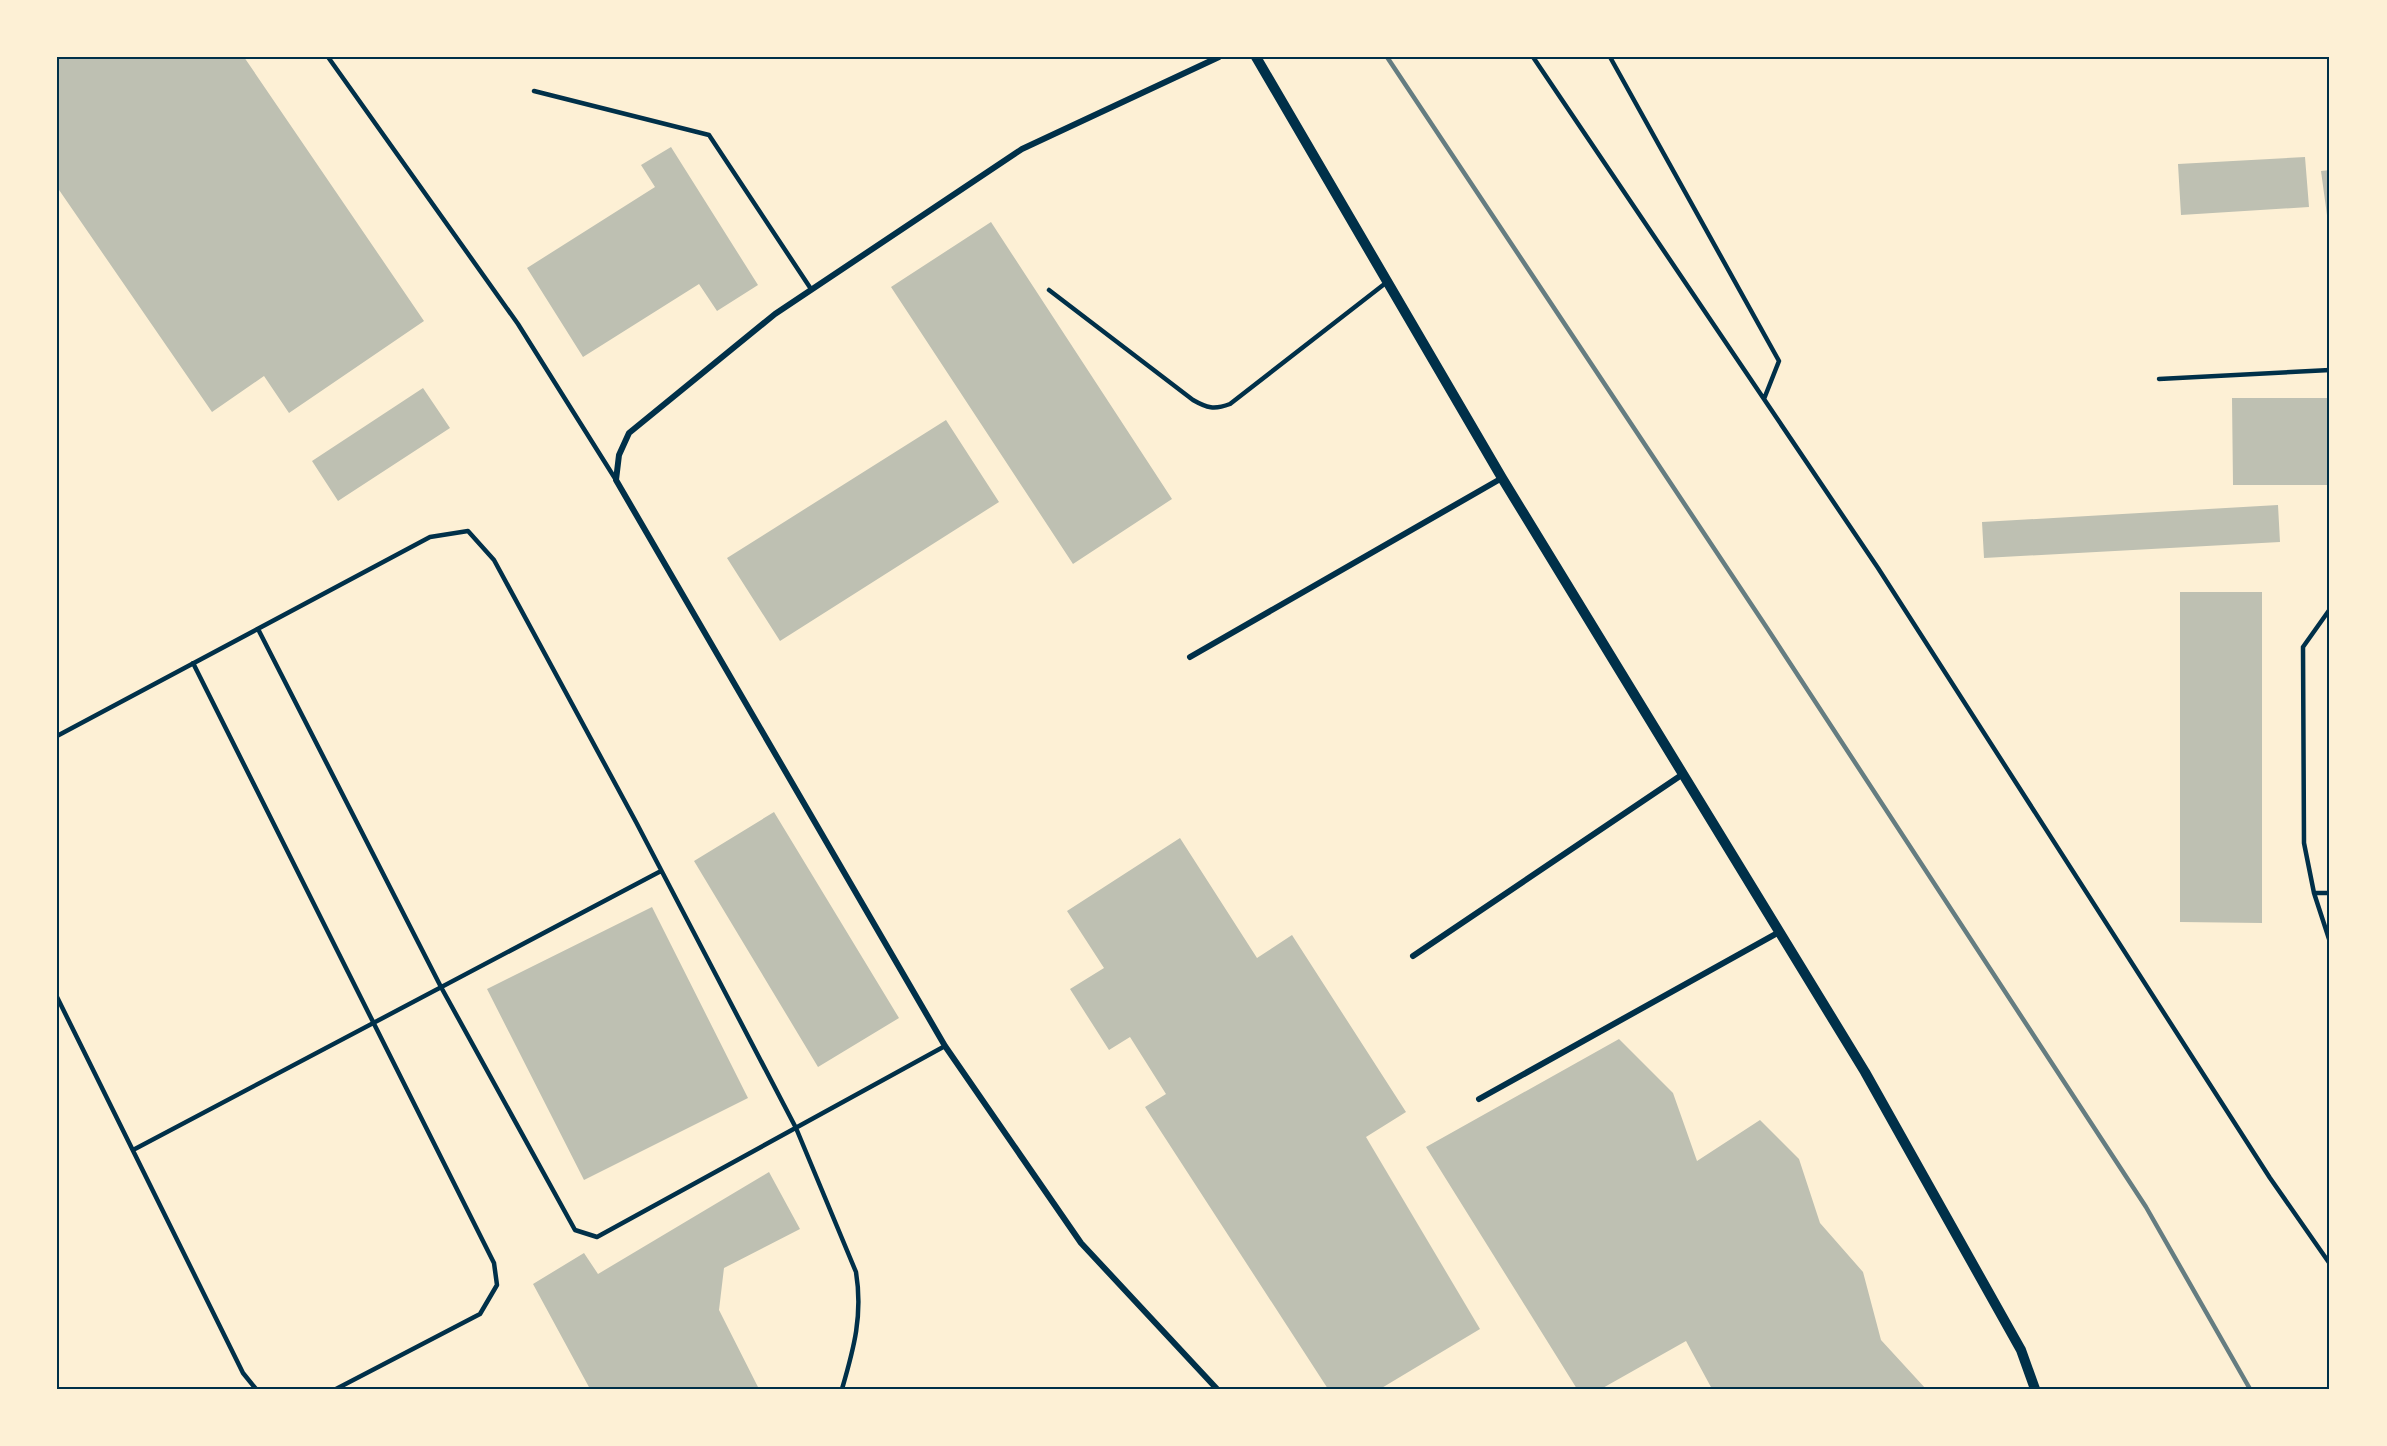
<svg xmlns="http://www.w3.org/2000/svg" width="2387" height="1446" viewBox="0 0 2387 1446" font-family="Cabin,sans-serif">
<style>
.building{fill:#bec0b2}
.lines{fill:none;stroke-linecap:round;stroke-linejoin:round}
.service{stroke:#003049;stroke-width:4.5}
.minor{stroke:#003049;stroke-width:6}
.tertiary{stroke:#003049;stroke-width:10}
.rail{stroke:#657d81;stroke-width:4.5}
.neatline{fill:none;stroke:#003049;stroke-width:2}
</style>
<rect width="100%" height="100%" fill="#fdf0d5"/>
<!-- building -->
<path class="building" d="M59,57H244L424,321L289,413L264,376L212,412L57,187V58Z
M671,147L758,285L717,311L699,284L583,357L527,268L655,187L641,165Z
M2305,157L2309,207L2181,215L2178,164Z
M2330,170V230H2329L2321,171Z
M991,222L1172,499L1073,564L891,287Z
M423,388L450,428L338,501L312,461Z
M2232,398H2330V485H2233Z
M946,420L999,502L780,641L727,558Z
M2278,505L2280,542L1984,558L1982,522Z
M2180,592H2262V923L2180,922Z
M774,812L899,1018L818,1067L694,861Z
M1180,838L1257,958L1292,935L1406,1112L1366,1137L1480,1329L1380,1389H1328L1145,1107L1166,1094L1130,1037L1109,1050L1070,989L1104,968L1067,911Z
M652,907L748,1098L584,1180L487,989Z
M1619,1039L1673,1093L1697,1161L1760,1120L1799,1159L1820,1223L1863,1272L1881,1340L1926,1389H1712L1686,1341L1601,1389H1577L1426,1147Z
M769,1172L800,1229L724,1268L719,1310L759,1389H590L533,1284L584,1253L598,1274Z"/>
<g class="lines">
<!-- service -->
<path class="service" d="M328,57L518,324L616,480
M1533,57L1878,568L2270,1178L2330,1264
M1610,57L1779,361L1764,399
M534,91L709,135L811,289
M1049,290L1193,400C1207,408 1214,410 1230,404L1387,282
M2159,379L2330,370
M2330,609L2303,647L2304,843L2314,893L2330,942
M258,629L441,987L575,1230L597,1237L945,1046
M193,663L494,1263L497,1285L480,1314L336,1389
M57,736L430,537L468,531L494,560L636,822L796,1128L856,1272C863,1315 854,1348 842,1389
M2314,893H2330
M57,997L243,1373L256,1389
M133,1150L661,871"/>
<!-- minor -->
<path class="minor" d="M1190,657L1502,478
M1413,956L1683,774
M1479,1099L1779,932
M1217,1389L1081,1243L945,1046L616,480L619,455L629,433L775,314L1022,149L1219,57"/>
<!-- tertiary -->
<path class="tertiary" d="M1256,57L1502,478L1865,1072L2021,1350L2035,1389"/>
<!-- rail -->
<path class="rail" d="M1387,57L1767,628L2146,1207L2250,1389"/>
</g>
<!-- border -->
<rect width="2387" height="1446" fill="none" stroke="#fdf0d5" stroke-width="117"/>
<rect x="58" y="58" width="2270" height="1330" class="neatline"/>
</svg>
